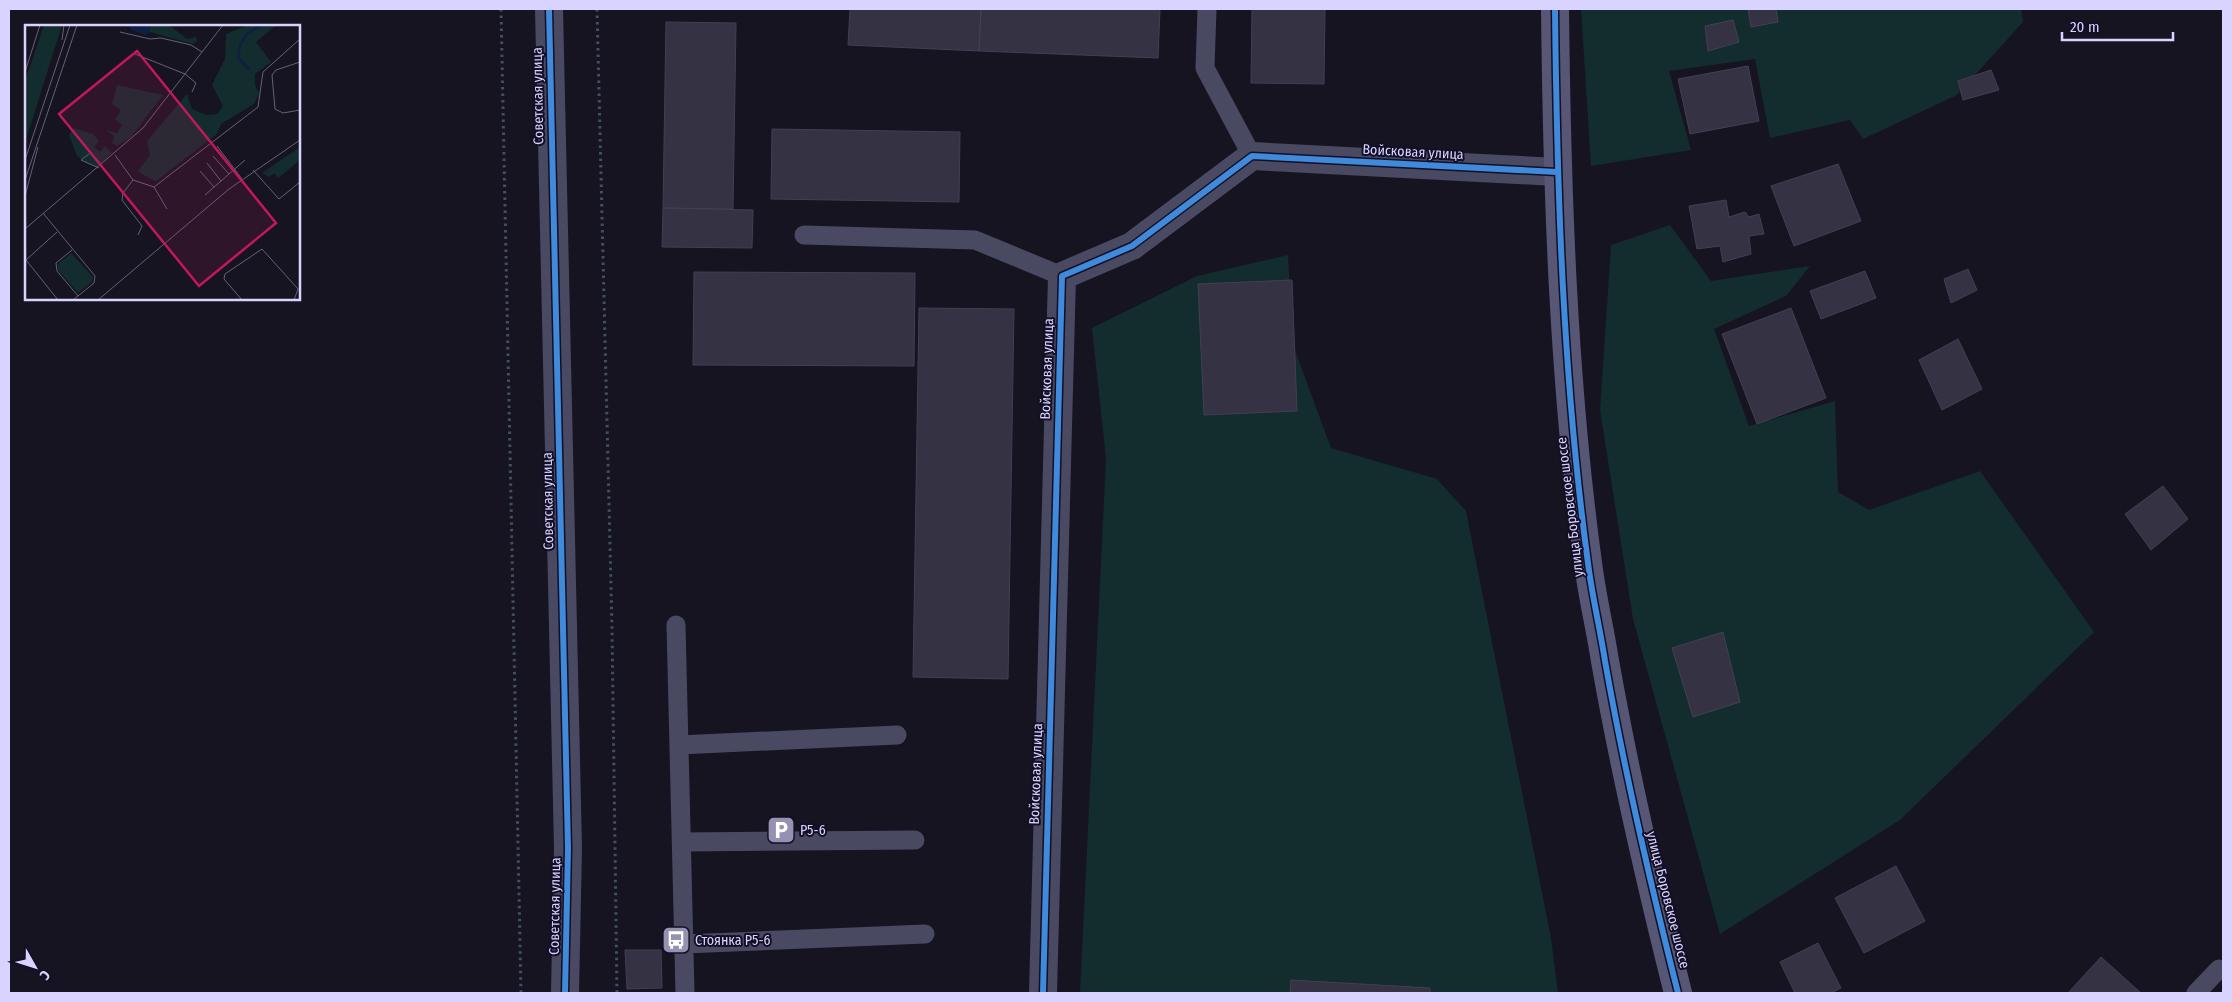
<svg xmlns="http://www.w3.org/2000/svg" width="2232" height="1002" viewBox="0 0 2232 1002" font-family="'Fira Sans Condensed',sans-serif">
<style>
.green{fill:#132c2d}
.building{fill:#343243;stroke:#433f54}
.lines{fill:none;stroke-linecap:round;stroke-linejoin:round}
.path{stroke:#44505f;stroke-width:3;stroke-dasharray:2.5 4;stroke-linecap:butt}
.lane{stroke:#4a4962;stroke-width:19}
.street{stroke:#4a4962;stroke-width:28}
.secondary{stroke:#575674;stroke-width:28}
.cycleway-casing{stroke:#130f26;stroke-width:9}
.cycleway{stroke:#408adc;stroke-width:6}
.labels{text-anchor:middle;dominant-baseline:central;stroke-width:4;stroke-linejoin:round;paint-order:stroke}
.street-label{font-size:14px;fill:#d9d4ff;stroke:#130f26}
.poi-label{font-size:14px;fill:#d9d4ff;stroke:#130f26;text-anchor:start}
.inset-river{fill:none;stroke:#0d2144;stroke-width:2.5}
.inset-road{fill:none;stroke:#64617a;stroke-width:1}
.view{fill:#c2185b;fill-opacity:0.15;stroke:#c2185b;stroke-width:2.5}
.inset-edge{fill:none;stroke:#d9d4ff;stroke-width:2.5}
</style>
<rect width="100%" height="100%" fill="#161421"/>
<!-- green -->
<path class="green" d="M1581,9H2021L2023,22L1957,95L1863,139L1850,120L1770,138L1755,59L1669,71L1691,150L1591,166Z
M1670,225L1711,281L1810,266L1786,296L1714,329L1749,426L1835,401L1838,492L1869,510L1980,471L2094,632L1900,820L1720,934L1633,619L1600,410L1611,245Z
M1288,255L1293,345L1331,448L1437,479L1466,511L1551,938L1558,993H1080L1106,459L1092,328L1197,276Z"/>
<!-- building -->
<path class="building" d="M850,9H981L979,51L848,45Z
M981,9H1160L1158,58L979,51Z
M1252,9H1325L1324,84L1251,83Z
M1748,9H1776L1778,22L1751,27Z
M1733,20L1739,42L1708,51L1705,26Z
M666,22L736,23L733,209L663,208Z
M1748,66L1759,121L1690,134L1678,79Z
M1991,70L1999,90L1963,100L1958,81Z
M772,129L960,132L959,202L771,199Z
M1838,164L1861,221L1794,246L1771,186Z
M1726,200L1729,217L1745,212L1749,217L1759,214L1764,234L1749,236L1751,254L1723,262L1720,246L1697,249L1689,206Z
M663,208L753,210L752,248L662,247Z
M1968,269L1977,290L1951,303L1944,279Z
M1865,271L1876,298L1821,319L1810,291Z
M694,272L915,273L914,366L693,365Z
M1292,280L1297,411L1204,415L1198,284Z
M919,308L1014,309L1008,679L913,677Z
M1791,308L1826,398L1757,424L1722,334Z
M1958,339L1982,389L1942,410L1919,360Z
M2163,486L2188,519L2151,550L2125,514Z
M1723,632L1740,702L1693,717L1672,648Z
M1896,866L1925,921L1864,953L1835,898Z
M1818,943L1841,988L1831,993H1795L1780,962Z
M625,950H661L662,988L627,989Z
M2101,957L2141,993H2068Z
M1291,980L1430,988V993H1290Z"/>
<g class="lines">
<!-- path -->
<path class="path" d="M501,9L521,993
M597,9L612,628L617,993"/>
<!-- lane -->
<path class="lane" d="M1207,9L1205,68L1252,156
M804,235L975,240L1062,276
M676,625L685,993
M679,745L897,735
M682,842L915,840
M684,944L925,934
M2196,993L2219,969"/>
<!-- street -->
<path class="street" d="M549,9L568,848L565,993
M1043,993L1062,276L1132,246L1252,156L1557,172"/>
<!-- secondary -->
<path class="secondary" d="M1555,9C1557,193 1563,379 1588,563C1592,596 1600,628 1605,661C1625,774 1650,882 1678,993"/>
<defs>
<path id="cycleway" d="M549,9L568,848L565,993
M1555,9C1557,193 1563,379 1588,563C1592,596 1600,628 1605,661C1625,774 1650,882 1678,993
M1043,993L1062,276L1132,246L1252,156L1557,172"/>
</defs>
<!-- cycleway casing -->
<use href="#cycleway" class="cycleway-casing"/>
<!-- cycleway -->
<use href="#cycleway" class="cycleway"/>
</g>
<!-- icons -->
<defs>
<symbol id="parking-square" viewBox="-11 -11 22 22"><rect x="-9" y="-9" width="18" height="18" rx="4" fill="#9591b1" stroke="#130f26"/><path d="M-3.5-5.5H1a3.5 3.5 0 0 1 0 7H-1V5.5H-3.5ZM-1-3.4V-.6H.8a1.4 1.4 0 0 0 0-2.8Z" fill="#fff"/></symbol>
<symbol id="bus-square" viewBox="-11 -11 22 22"><rect x="-9" y="-9" width="18" height="18" rx="4" fill="#9591b1" stroke="#130f26"/><path d="M-5-6H5V4H4V6H2V4H-2V6H-4V4H-5ZM-3.5-4V0h7V-4ZM-3.5 1.2v1.5H-2V1.2ZM2 1.2v1.5H3.5V1.2Z" fill="#fff"/></symbol>
</defs>
<g fill-rule="evenodd">
<use href="#parking-square" x="765" y="814" width="32" height="32"/>
<use href="#bus-square" x="660" y="924" width="32" height="32"/>
</g>
<g class="labels">
<!-- street labels -->
<g class="street-label">
<text transform="translate(538 96) rotate(-91)">Советская улица</text>
<text transform="translate(1413 152) rotate(3)">Войсковая улица</text>
<text transform="translate(1047 369) rotate(-88)">Войсковая улица</text>
<text transform="translate(548 501) rotate(-91)">Советская улица</text>
<text transform="translate(1570 507) rotate(-97)">улица Боровское шоссе</text>
<text transform="translate(1036 774) rotate(-88)">Войсковая улица</text>
<text transform="translate(1668 900) rotate(76)">улица Боровское шоссе</text>
<text transform="translate(555 906) rotate(-89)">Советская улица</text>
</g>
<!-- poi labels -->
<g class="poi-label">
<text x="800" y="830">Р5-6</text>
<text x="695" y="940">Стоянка Р5-6</text>
</g>
</g>
<!-- overview -->
<g transform="translate(25 25)">
<rect width="275" height="275" fill="#161421"/>
<path d="M19,0H37L0,118V56ZM125,0H144L162,14L171,12L172,16L168,19L125,7ZM223,0H251L231,17L246,37L230,49V60L234,69L229,79L196,99L192,109L131,156L120,151L113,146L125,130L122,116L162,69L167,84L181,90L192,89L198,81L187,60L200,34L201,9ZM92,60L138,70L106,112L92,121L87,118L89,111L81,105L92,108L97,100L90,94L96,85L87,79ZM49,103L68,109L74,116L69,122L75,127L80,121L87,128L72,142L58,135L52,131L44,110ZM275,122V135L253,153L249,148L244,152L237,148ZM46,228L68,252L67,257L53,268L33,245V239Z" fill="#132c2d"/>
<path d="M103,0H125V7L121,10L107,5Z" fill="#0d2144"/>
<path class="inset-river" d="M225,45L213,33L215,20L222,9L236,0"/>
<path class="inset-road" d="M95,7L125,14L136,13L166,20L177,27M37,15L39,0M110,29L160,49L171,58L167,67M275,37L251,45L247,50L250,84L258,88L275,85M0,47L15,0M192,121L217,154M64,129L56,135L74,143M90,130L108,155L129,162L233,82L238,47L275,14M188,131L204,149M0,135L45,0M182,138L196,156M228,145L254,174L275,157M175,146L189,162M0,155L52,0M108,155L98,168L97,175L117,201L113,210M129,162L142,184M180,170L220,135M0,171L13,122M18,188L70,251L69,258L48,275M0,204L118,103L198,0M32,207L1,235L33,275M47,225L31,238L32,246L53,271M73,275L204,164L275,115M217,275L199,254L200,249L237,224L273,264L269,275"/>
<path class="view" d="M112,26L251,198L174,261L34,89Z"/>
<rect width="275" height="275" class="inset-edge"/>
</g>
<!-- border -->
<rect width="2232" height="1002" fill="none" stroke="#d9d4ff" stroke-width="20"/>
<!-- north arrow -->
<g transform="translate(35 967) rotate(129)" stroke="#130f26" stroke-width="4" paint-order="stroke">
<path d="M0-4L9 19L0 12L-9 19Z" fill="#d9d4ff"/>
<text y="-8" font-size="14" font-weight="bold" text-anchor="middle" fill="#d9d4ff">С</text>
</g>
<!-- scale -->
<path d="M2062 32v8h111v-8" fill="none" stroke="#d9d4ff" stroke-width="2.5"/>
<text x="2070" y="32" font-size="15" fill="#d9d4ff" stroke="#130f26" stroke-width="4" paint-order="stroke">20 m</text>
</svg>
